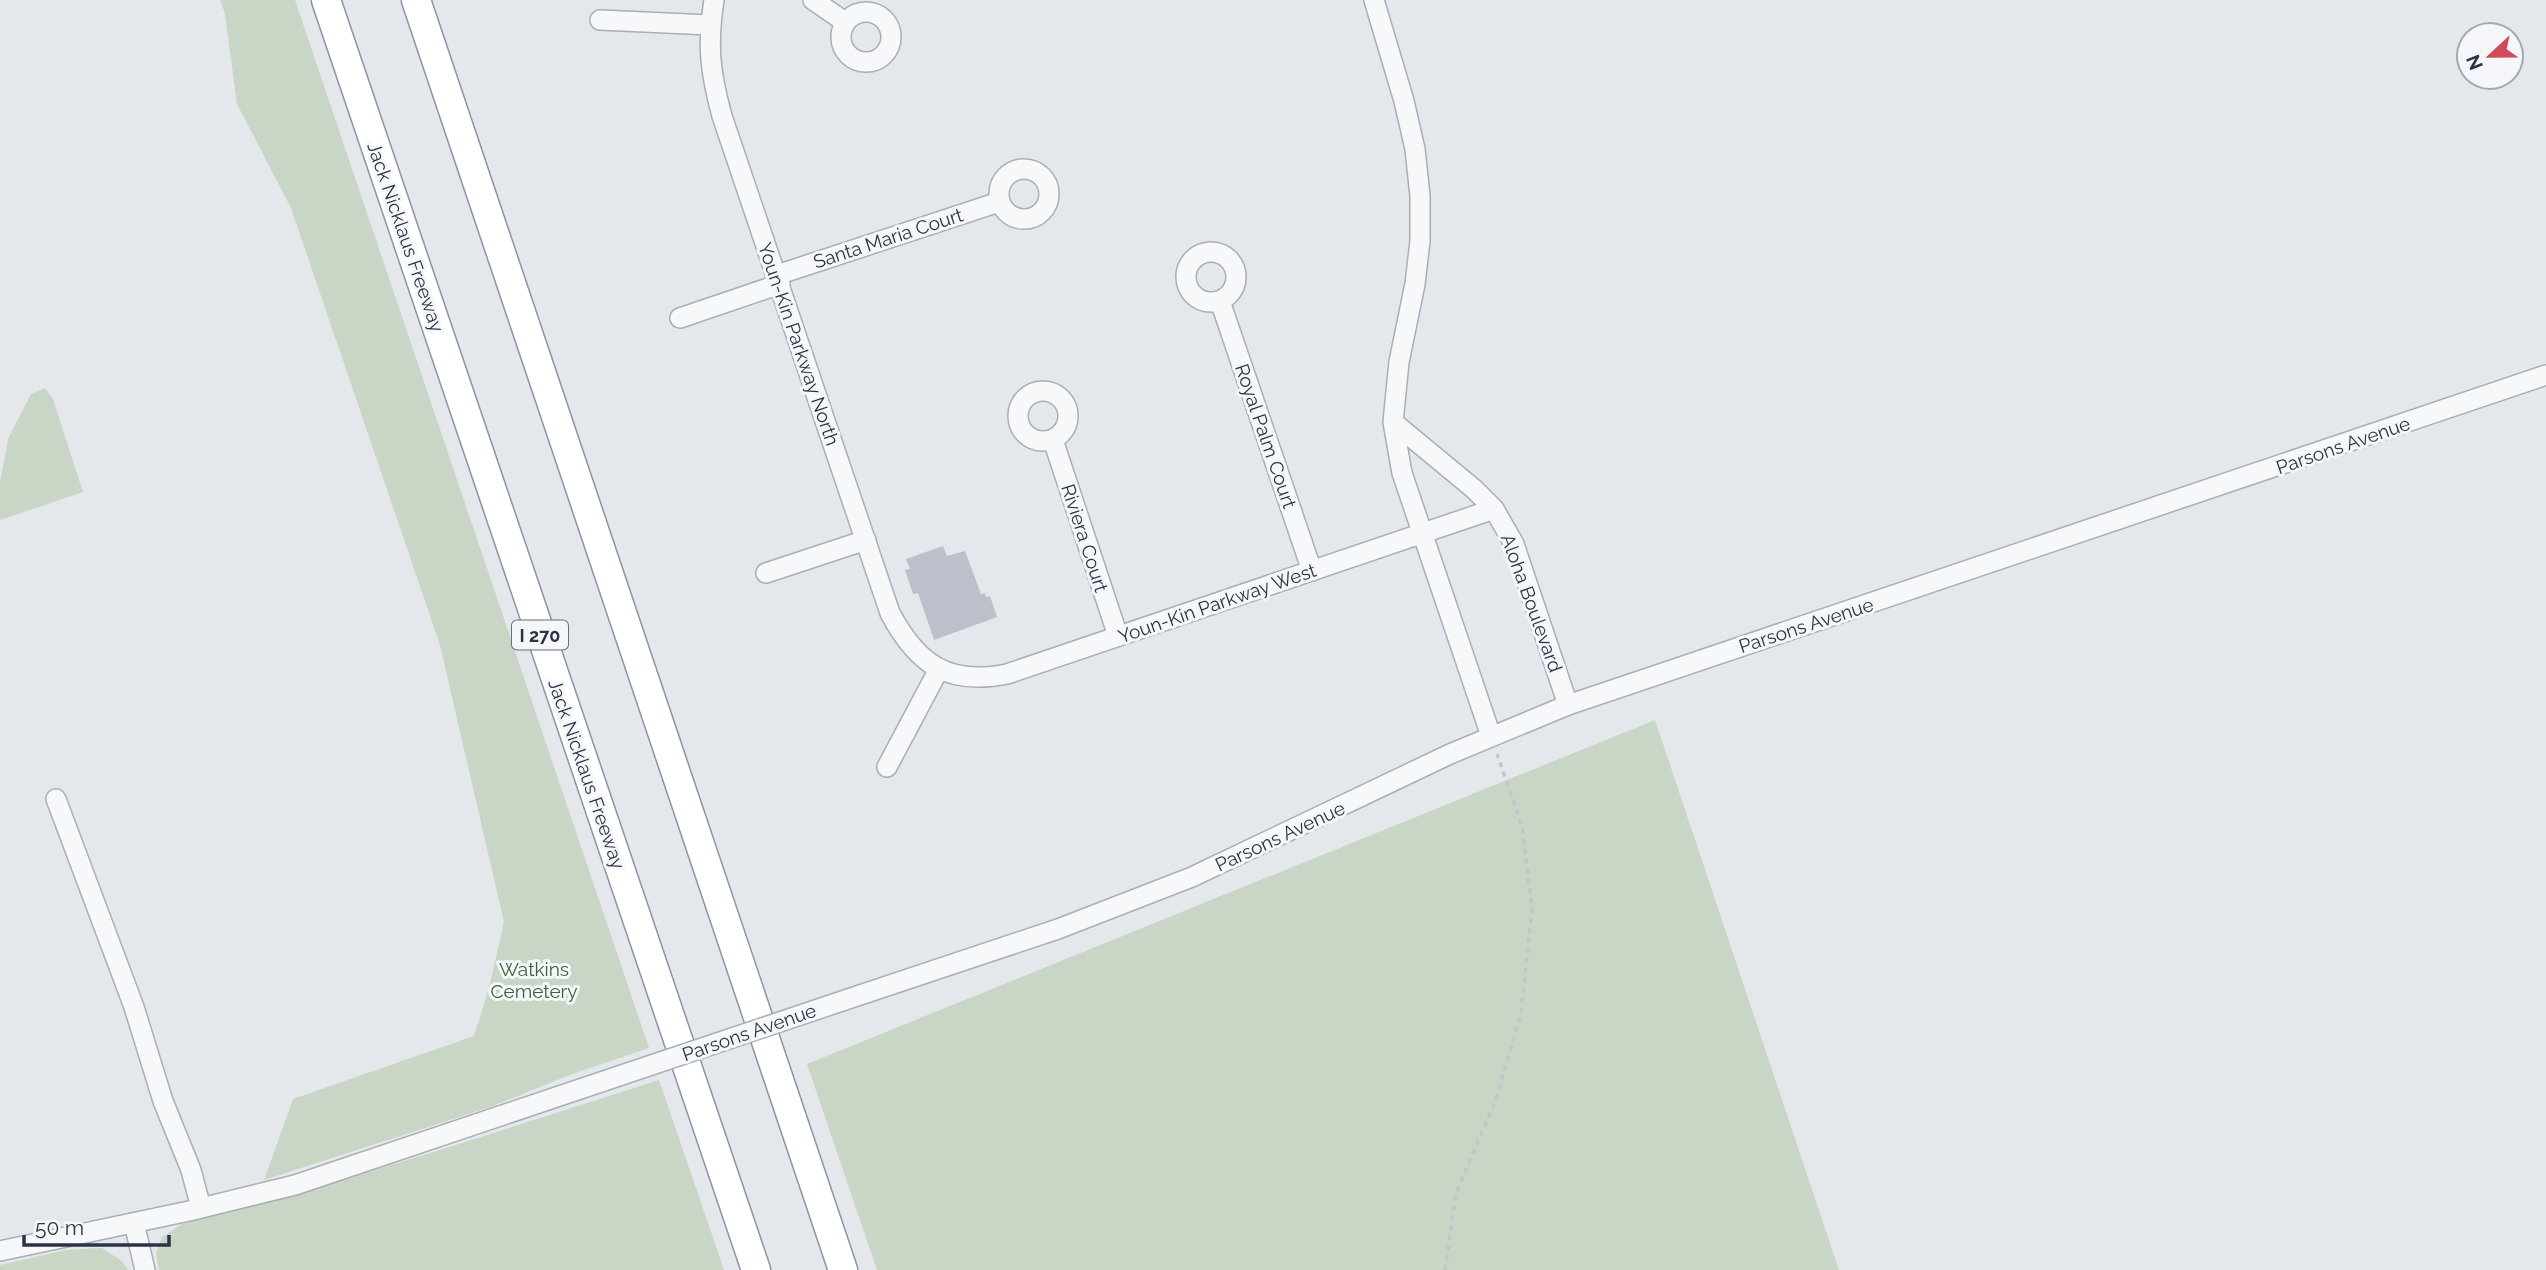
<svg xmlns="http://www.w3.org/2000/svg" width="2546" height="1270" viewBox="0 0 2546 1270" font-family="Raleway,sans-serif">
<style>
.green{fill:#c9d6c5}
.building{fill:#bbc0ca}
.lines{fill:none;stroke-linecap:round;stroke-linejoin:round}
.minor-casing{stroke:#a9aeb7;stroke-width:22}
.highway-casing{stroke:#8b94a3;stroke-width:31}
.path{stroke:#c2c5cb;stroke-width:3.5;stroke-dasharray:5 5;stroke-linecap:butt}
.minor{stroke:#f7f8fa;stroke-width:19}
.highway{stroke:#fff;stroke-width:28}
.minor-bridge-casing{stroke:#a9aeb7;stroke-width:22;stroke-linecap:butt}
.minor-bridge{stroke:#f7f8fa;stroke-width:19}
.labels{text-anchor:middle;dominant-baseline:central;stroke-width:6;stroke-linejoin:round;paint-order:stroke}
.shield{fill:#f4f6f9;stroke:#676e7b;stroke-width:2}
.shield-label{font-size:18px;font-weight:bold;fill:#2b3445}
.street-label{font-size:19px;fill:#2b3445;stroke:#f4f6f9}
.park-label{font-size:19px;fill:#3f6138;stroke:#f4f6f9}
</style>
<rect width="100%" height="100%" fill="#e4e7ec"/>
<!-- green -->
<path class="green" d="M220,0H295L649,1048L572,1074L493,1106L264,1180L293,1099L474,1036L489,988L504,922L440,645L291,208L237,104L225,14Z
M45,388L53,399L83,492L0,520V483L8,439L31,394Z
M1655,720L1839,1270H877L807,1064Z
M659,1080L724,1270H159L156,1254L162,1237L182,1224L280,1199L459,1144Z
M102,1248L122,1261L128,1270H0V1265L66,1250Z"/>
<!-- building -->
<path class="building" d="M943,546L947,556L965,551L981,594L985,593L986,597L990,596L997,617L934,640L918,593L913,594L905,570L910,569L906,559Z"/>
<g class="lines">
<defs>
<path id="minor" d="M714,0C707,45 710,72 722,116L890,613C917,664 948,686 1007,674L1494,509
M813,0L845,22
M1374,0L1404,101L1415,149L1420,196V241L1415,284L1399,362L1393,422L1402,473L1491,736
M841 37a25 25 0 1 1 50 0a25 25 0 1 1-50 0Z
M600,20L710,25
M999 194a25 25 0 1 1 50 0a25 25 0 1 1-50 0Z
M1186 277a25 25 0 1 1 50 0a25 25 0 1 1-50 0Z
M777,275L999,202
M1220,301L1312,571
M680,318L780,284
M1018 416a25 25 0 1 1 50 0a25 25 0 1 1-50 0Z
M1393,422L1474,489L1494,509L1514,544L1568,705
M1053,440L1118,636
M766,573L866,540
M887,767L939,669
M56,799L134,1007L163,1101L191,1170L201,1208
M860,995L1058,929L1192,877L1450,754L1568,705L2546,375
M134,1223L145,1270
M0,1251L189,1211L295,1185L604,1081"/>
<path id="highway" d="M326,0L756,1270
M416,0L843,1270"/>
</defs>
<!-- minor casing -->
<use href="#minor" class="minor-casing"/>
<!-- highway casing -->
<use href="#highway" class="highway-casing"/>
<!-- path -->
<path class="path" d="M1445,1270L1456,1193L1495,1102L1521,1014L1532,908L1522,826L1497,754"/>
<!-- minor -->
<use href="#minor" class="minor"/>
<!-- highway -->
<use href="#highway" class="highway"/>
<defs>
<path id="minor-bridge" d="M604,1081L860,995"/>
</defs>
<!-- minor-bridge casing -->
<use href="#minor-bridge" class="minor-bridge-casing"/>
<!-- minor-bridge -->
<use href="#minor-bridge" class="minor-bridge"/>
</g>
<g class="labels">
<!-- shield labels -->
<rect class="shield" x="512" y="620.5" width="56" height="29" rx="5"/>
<g class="shield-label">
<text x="540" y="635">I 270</text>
</g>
<!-- street labels -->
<g class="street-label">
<text transform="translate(406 237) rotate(71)">Jack Nicklaus Freeway</text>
<text transform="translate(888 238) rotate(-18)">Santa Maria Court</text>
<text transform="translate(799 344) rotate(71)">Youn-Kin Parkway North</text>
<text transform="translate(1266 436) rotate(71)">Royal Palm Court</text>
<text transform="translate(2343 445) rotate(-19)">Parsons Avenue</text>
<text transform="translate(1085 538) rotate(72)">Riviera Court</text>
<text transform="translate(1217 603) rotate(-19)">Youn-Kin Parkway West</text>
<text transform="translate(1532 603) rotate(70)">Aloha Boulevard</text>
<text transform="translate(1806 625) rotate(-18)">Parsons Avenue</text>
<text transform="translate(587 774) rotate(71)">Jack Nicklaus Freeway</text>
<text transform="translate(1280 836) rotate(-25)">Parsons Avenue</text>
<text transform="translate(749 1032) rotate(-19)">Parsons Avenue</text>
</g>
<!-- park labels -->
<g class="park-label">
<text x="534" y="969">Watkins<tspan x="534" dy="22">Cemetery</tspan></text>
</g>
</g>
<!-- north arrow -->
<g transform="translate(2490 56) rotate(248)"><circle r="33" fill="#f4f6f9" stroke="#a4a8b1" stroke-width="2"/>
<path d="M0-5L12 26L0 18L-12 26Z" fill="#d1495b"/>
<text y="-10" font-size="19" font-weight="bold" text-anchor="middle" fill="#2b3445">N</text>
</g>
<!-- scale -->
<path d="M24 1235v10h145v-10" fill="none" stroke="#2b3445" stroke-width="3.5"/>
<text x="35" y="1235" font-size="21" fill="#2b3445" stroke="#f4f6f9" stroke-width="5" paint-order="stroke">50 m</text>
</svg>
